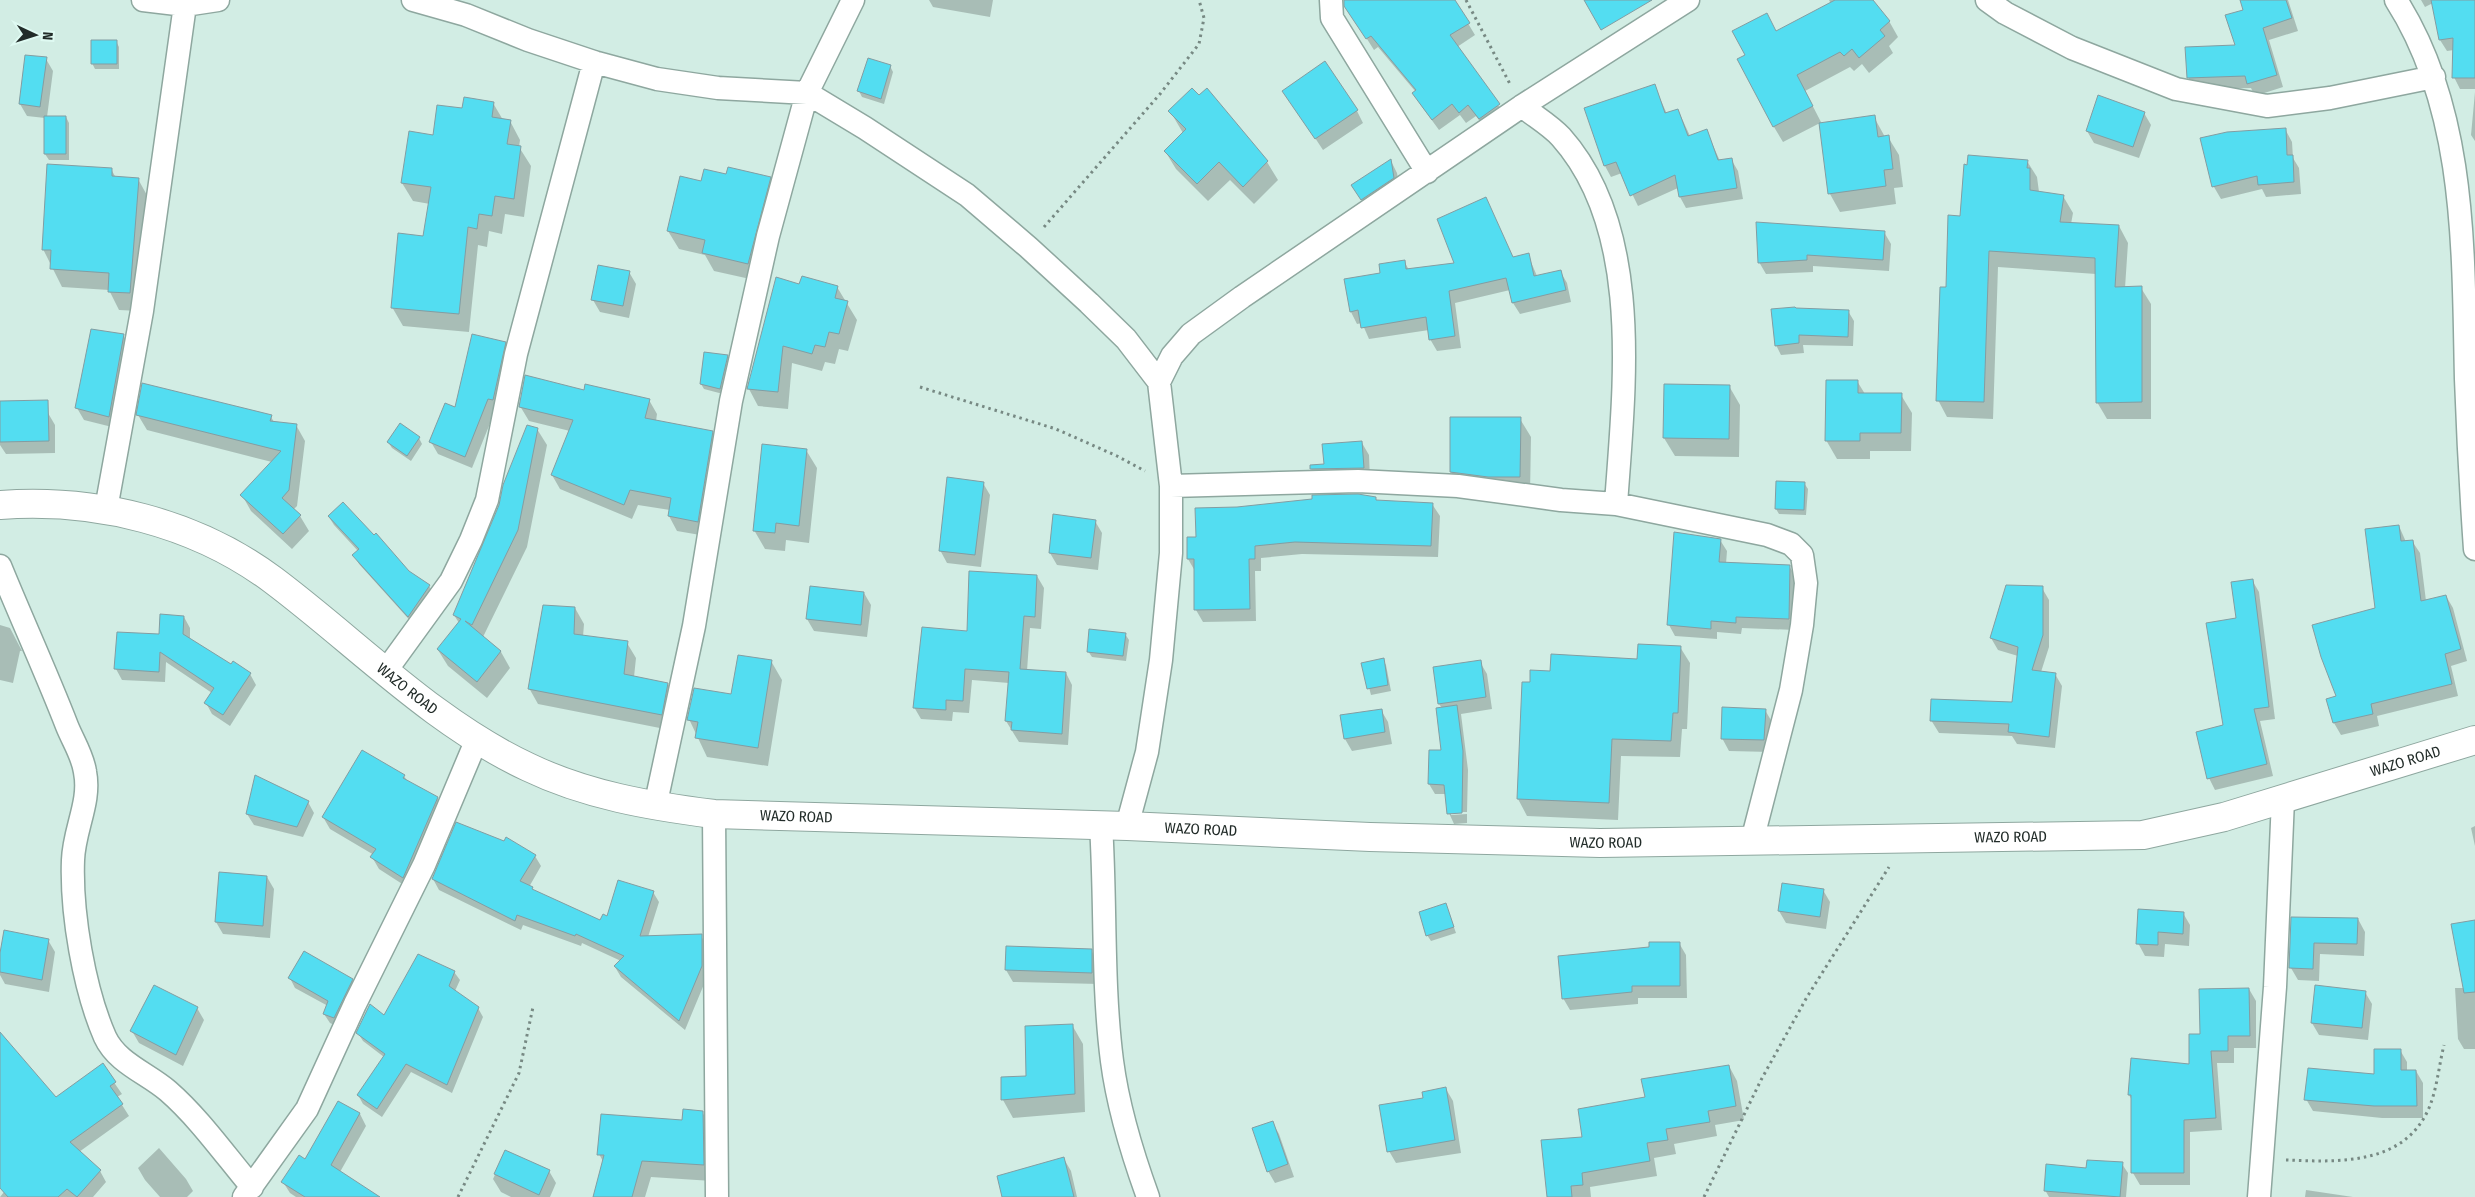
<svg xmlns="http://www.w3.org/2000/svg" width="2475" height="1197" viewBox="0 0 2475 1197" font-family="'Fira Sans Condensed',sans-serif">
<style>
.shadow{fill:#0003}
.building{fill:#53ddf1;stroke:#839da2}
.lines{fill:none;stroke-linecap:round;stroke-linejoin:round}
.street-casing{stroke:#8ea79f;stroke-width:25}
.secondary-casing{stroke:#8ea79f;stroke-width:30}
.path{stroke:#778983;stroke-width:3;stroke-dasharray:2.5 4;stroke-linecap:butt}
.street{stroke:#fff;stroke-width:22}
.secondary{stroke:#fff;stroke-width:28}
.labels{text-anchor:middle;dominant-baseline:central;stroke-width:4;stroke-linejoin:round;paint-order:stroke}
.street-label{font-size:15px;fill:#222c29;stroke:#dffaf2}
</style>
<rect width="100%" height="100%" fill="#d2ede4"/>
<!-- shadow -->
<path class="shadow" d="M929,0H993L990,17L933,7Z
M1345,0H1454L1475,35L1457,47L1505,115L1486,130L1476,116L1466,123L1460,115L1439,130L1420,104L1413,93L1415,91L1378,47L1374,50L1353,17Z
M1829,0H1872L1889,21L1898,37L1889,46L1893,53L1869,73L1862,64L1854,71L1850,67L1805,91L1822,124L1874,117L1885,137H1888L1899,155L1903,187L1894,188L1896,204L1840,212L1830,194L1820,123L1783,142L1774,127L1747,55L1776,32L1831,4Z
M2241,0H2288L2298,31L2269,40L2283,87L2255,96L2251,88L2195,89L2188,77L2236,46L2245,10Z
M2421,0H2475V89H2460L2454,77V50L2447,51L2440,40L2433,3L2425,7Z
M116,41L119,47V69H95L92,63Z
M46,59L53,71L47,117H66L69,123V160H49L45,154V118L27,116L20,104Z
M890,66L893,72L884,104L862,97L859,91Z
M1654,85L1667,114L1678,110L1690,136L1706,130L1720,161L1731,159L1738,171L1743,199L1686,208L1680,197L1678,188L1638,206L1622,173L1611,177L1605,166L1585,109Z
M1206,89L1267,162L1278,180L1254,204L1230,180L1208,201L1176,169L1165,151L1183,133L1170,111L1199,97Z
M1284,91L1357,111L1363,123L1323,150Z
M2475,92V141L2471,135Z
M493,103L503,120L510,121L520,140L519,147L531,166L524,217L505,214L502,234L489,231L487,247L478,245L469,332L403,326L392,307L424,237L430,204L413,201L402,183L434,136L463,110Z
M2144,113L2151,125L2139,158L2094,143L2087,131Z
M2285,129L2292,142L2293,158L2299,168L2301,194L2266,197L2262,189L2221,199L2214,187L2202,139Z
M1391,161L1397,173L1400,190L1369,211L1360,198Z
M2027,161L2037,177L2039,192L2063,196L2073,213L2071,224L2119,226L2128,243L2125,288H2141L2151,304V419H2107L2097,402L2096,274L1998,267L1993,419L1947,417L1938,400L1947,289L1961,217Z
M111,169L116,178L138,179L148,197L140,311L119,310L109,290L62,287L43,249Z
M727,175L770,178L780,196L759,281L714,271L705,255L679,249L668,231L702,183Z
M1485,199L1513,258L1528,255L1537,276L1560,271L1567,283L1571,302L1520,314L1513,303L1510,290L1455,303L1461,348L1437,351L1430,339L1429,330L1369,339L1362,323L1357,324L1351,312L1382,274L1404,261L1409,270L1456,264Z
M1884,232L1891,244L1889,271L1813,266V272L1766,274L1759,262Z
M629,272L636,284L629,318L600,312L593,300Z
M800,286L837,287L857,320L848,351L839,349L835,364L825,362L822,371L792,363L788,409L758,406L749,389Z
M1796,310L1848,311L1854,321L1853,346L1803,345L1804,353L1781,355L1776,345Z
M123,335L130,348L116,428L84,420L77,408Z
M505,343L512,355L495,411L472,468L438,454L431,442Z
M727,356L730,362L723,394L704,389L701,384Z
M1857,381L1865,394L1901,395L1912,413L1911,451H1870V459H1837L1826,440Z
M1729,386L1740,405L1739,457L1675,456L1664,438Z
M585,391L649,400L657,414L656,421L712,432L720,447L706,536L677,531L669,516L670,510L638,505L632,519L560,489L552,475L570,431L529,421L520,406Z
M0,413H48L55,425V453L6,454L0,445Z
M138,415L271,417L274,422L296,425L305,441L297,506L293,510L300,516L309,531L292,549L251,511L242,495L272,462L147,430Z
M1520,419L1531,437L1530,495L1462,491L1451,472Z
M537,429L547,445L527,547L483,637L501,652L510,668L487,698L448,666L438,650L459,623L454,615Z
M419,438L422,444L411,461L392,448L388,442Z
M1362,443L1369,455L1370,480L1318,481L1311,469L1325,465Z
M806,450L817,468L809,543L786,540L785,551L765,549L754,530Z
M983,483L990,495L981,567L947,563L940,550Z
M1804,483L1808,489L1806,515L1779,514L1776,509Z
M1375,498L1377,501L1432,504L1440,516L1438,557L1302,554L1261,558V571H1255L1256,621L1203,622L1196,610L1195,571L1188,559L1197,538Z
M329,517L374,537L408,572L429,586L434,594L414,625L359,564L354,555L358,551L334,525Z
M1095,521L1102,533L1098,570L1057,565L1050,553Z
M2399,526L2406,542L2412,541L2420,553L2426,601L2446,596L2453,608L2467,661L2451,666L2458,696L2377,716L2379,726L2341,735L2334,723L2328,700L2338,697L2377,609Z
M1675,533L1720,540L1727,551L1726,564L1789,566L1796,577L1795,630L1742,628L1741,634L1717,632V639L1675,636L1669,625Z
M1037,576L1044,588L1041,629L1030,628L1027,671L1066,673L1072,685L1068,745L1019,742L1006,721L1009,683L972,680L969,713L953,712L952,721L921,719L914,707L968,632Z
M2252,580L2259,592L2275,719L2260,721L2273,776L2215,790L2209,778L2224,726L2237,619Z
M2042,588L2049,600V647L2041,672L2055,674L2062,686L2055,748L2017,744L2012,736L1939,733L1931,720L2013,703L2018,656L1998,650L1991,638Z
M864,593L871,605L867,637L814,631L807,619Z
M575,608L584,624L583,637L627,643L636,658L634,677L668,684L677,700L670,730L538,704L529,688Z
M184,617L190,628V639L231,666L250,674L256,685L230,726L212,714L206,703L212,693L166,662L165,682L122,680L116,669Z
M0,625L10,628L22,651H20L13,683L0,680Z
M1125,634L1129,640L1126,661L1092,657L1088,651Z
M1680,647L1690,663L1687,729H1682L1680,757L1621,756L1618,820L1527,816L1518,799L1531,683L1551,673L1639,660Z
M1383,660L1386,665L1391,691L1371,695L1363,664Z
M771,661L782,680L768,766L707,757L689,719L732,696Z
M1480,662L1487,674L1492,709L1461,714L1468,770L1467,812H1451V815L1467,814V823L1454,824L1449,813L1447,794H1435L1429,784L1442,751V708L1439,704Z
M1381,710L1388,722L1392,744L1352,751L1345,739Z
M1765,710L1772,722L1771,752L1729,751L1722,738Z
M404,776L408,782L437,798L445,810L410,889L379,869L372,857L374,855L330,829L323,817Z
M308,802L314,813L303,837L254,825L247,814Z
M2475,826V846L2471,828Z
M535,856L541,866L529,887L534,891L600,921L653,892L659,902L648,937L701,936L707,946V977L685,1030L621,977L615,967L621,961L582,943L581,946L523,925L521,930L439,890L433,879Z
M267,877L274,889L270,938L223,934L216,922Z
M1823,890L1830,902L1826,929L1786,923L1779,911Z
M1446,905L1456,933L1431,941L1427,935Z
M2183,913L2190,925L2189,946L2165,944L2164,957L2145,956L2138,943Z
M2292,918L2358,919L2365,932L2364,956L2320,954L2319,981L2298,980L2291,968Z
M2475,921V1049H2464L2458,1039L2455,988H2464Z
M48,940L55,952L49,992L5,984L0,975V960Z
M1679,943L1686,955L1687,998H1638V1004L1570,1010L1563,998L1651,948Z
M1091,950L1098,962L1099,984L1013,982L1006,970Z
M454,972L460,980L455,991L478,1008L483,1017L452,1093L411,1072L382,1117L363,1104L358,1095L384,1057L363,1041L358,1033Z
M290,978L352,980L358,989L339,1027L330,1023L324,1014L328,1006L295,988Z
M2249,989L2256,1001V1048H2234V1063H2217L2222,1130L2190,1132V1185H2140L2133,1173V1102L2129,1095L2190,1065L2202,1035Z
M2365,992L2372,1004L2368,1040L2319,1035L2312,1023Z
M197,1008L204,1020L183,1066L139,1043L132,1031Z
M1072,1025L1083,1044L1085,1112L1013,1118L1003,1100L1027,1077Z
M0,1034L56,1099L102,1065L122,1094L117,1097L129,1116L79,1152L100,1171L106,1182L93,1197H0L4,1192L0,1187Z
M2400,1050L2407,1062V1071H2416L2423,1083V1118H2382L2313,1111L2306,1099L2375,1075Z
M1729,1066L1737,1081L1744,1120L1715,1125L1717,1136L1674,1144L1676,1154L1654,1158L1657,1176L1590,1187L1591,1197H1548L1584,1138L1646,1098Z
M1446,1089L1453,1101L1461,1153L1396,1163L1389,1151L1425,1099Z
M339,1102L360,1114L366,1126L340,1172L368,1197H296L290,1193L283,1182L305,1161Z
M702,1112L712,1128V1181L651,1177L645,1197H594L604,1163L599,1154Z
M1272,1122L1279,1134L1294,1177L1275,1183L1268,1171Z
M159,1148L186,1179L193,1191L187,1197H160L145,1180L138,1168Z
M506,1151L549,1171L556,1183L550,1197H511L501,1192L493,1179Z
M1064,1159L1071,1171L1077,1197H1004Z
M2122,1164L2128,1173L2126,1197H2049L2045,1190L2087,1169Z
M2306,1190L2353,1197H2305Z"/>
<!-- building -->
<path class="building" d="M1344,0H1455L1470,23L1450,35L1500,104L1479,119L1468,105L1459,113L1452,104L1432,120L1412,93L1416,90L1371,36L1366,39L1344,6Z
M1584,0H1652L1601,30Z
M1835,0H1873L1890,21L1880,30L1885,36L1859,58L1852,49L1844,56L1840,52L1797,75L1813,106L1773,127L1737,59L1745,55L1732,31L1767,13L1776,31Z
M2240,0H2286L2292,18L2263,28L2277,75L2247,84L2245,76L2187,78L2185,47L2235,45L2225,15L2243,10Z
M2431,0H2475V78H2452L2453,38L2439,40Z
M91,40H117V64H91Z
M25,55L47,57L40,107L19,104Z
M868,58L891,65L881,99L857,91Z
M1325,61L1358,110L1315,139L1282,91Z
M1655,84L1665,113L1678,109L1688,136L1707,129L1718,160L1732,158L1737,188L1679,197L1675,175L1630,196L1616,162L1604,166L1584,108Z
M1192,88L1199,95L1207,88L1268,161L1243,187L1219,162L1197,184L1164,151L1186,129L1168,111Z
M2098,95L2145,112L2133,147L2086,131Z
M464,97L494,102L492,117L511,120L507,144L521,146L514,199L495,196L492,216L479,214L477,229L468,227L459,314L391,308L398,233L423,236L431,187L401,183L409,131L433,135L437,105L462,108Z
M1875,115L1878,137L1889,135L1893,169L1884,170L1886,186L1828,194L1819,123Z
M44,116H66V154H44Z
M2286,128L2287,155H2293L2294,182L2258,185L2257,176L2212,187L2200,138L2227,132Z
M1968,155L2028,160L2027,168H2030V190L2064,195L2060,222L2119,225L2115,287L2142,286V402L2096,403L2095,258L1989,251L1984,402L1936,401L1940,287H1946L1948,215L1960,216L1964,164L1967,165Z
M1391,159L1394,178L1361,200L1351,185Z
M47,164L112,168V176L139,178L130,293L108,292L109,273L50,269L51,250H42Z
M728,167L771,177L748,264L702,253L705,240L667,231L680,176L701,181L704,169L726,174Z
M1486,197L1513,257L1529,253L1534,276L1561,270L1566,290L1512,303L1506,278L1449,291L1455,336L1429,340L1426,317L1361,328L1358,310L1350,312L1344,279L1380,273L1379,264L1405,260L1406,269L1454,263L1437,219Z
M1756,222L1885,231L1883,260L1807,255V260L1758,263Z
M598,265L630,271L623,306L591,300Z
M802,276L838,286L835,298L848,301L839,334L829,332L825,347L815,345L812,354L783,346L778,392L747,389L776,277L799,284Z
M1795,307L1796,308L1849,310L1848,337L1799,335V343L1775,346L1771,309Z
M91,329L124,334L109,417L75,408Z
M472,334L506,342L493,400L488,399L465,457L429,442L445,403L455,407Z
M704,352L728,355L720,389L700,384Z
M525,375L584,390L585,384L650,399L645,418L713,431L698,522L668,516L671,498L630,490L624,505L551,475L573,420L519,407Z
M1826,380H1858V393H1902L1901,433H1860V441H1825Z
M142,383L272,415L270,421L297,424L289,490L282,498L301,515L283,534L240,495L281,451L136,415Z
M1664,384L1730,385L1729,439L1663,438Z
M48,400L49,441L0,442V401Z
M1450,417H1521L1520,477H1488L1450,472Z
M400,423L420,437L407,456L387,442Z
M527,425L538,428L518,530L472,625L465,621L501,651L477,682L437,649L461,619L453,615L499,505L503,485Z
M1362,441L1364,468L1310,469V465L1324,464L1322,444Z
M762,444L807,449L799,526L776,523L775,533L753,531Z
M947,477L984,482L975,555L939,551Z
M1776,481L1805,482L1804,510L1775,509Z
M1358,494L1376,497V500L1433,503L1431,546L1295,542L1255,546V559H1249L1250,609L1194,610V559H1187V537H1196L1195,508L1237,507L1312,499V495Z
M343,502L374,535L376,533L409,571L430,585L408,617L352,555L359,549L328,516Z
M1053,514L1096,520L1091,558L1049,553Z
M2399,525L2401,541L2413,540L2421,601L2446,595L2461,649L2445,654L2452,684L2371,704L2373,714L2333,723L2326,699L2336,696L2321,657L2312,625L2375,608L2365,529Z
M1674,532L1721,539L1719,562L1790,565L1789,619L1736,617V623L1711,621V629L1667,625Z
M969,571L1037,575L1035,617L1024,616L1020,669L1066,672L1062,734L1011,730L1012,722L1005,721L1009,672L965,669L963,701L946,700V710L913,708L922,627L967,631Z
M2253,579L2269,707L2254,709L2267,764L2207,779L2196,732L2223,725L2206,623L2236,618L2231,582Z
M2006,585L2043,586V635L2032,670L2056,673L2049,737L2008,732L2009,724L1930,721L1931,699L2012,702L2018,647L1990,638Z
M810,586L864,592L861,625L806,619Z
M543,605L575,607L574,634L628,641L624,674L668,683L662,715L528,689Z
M160,614L184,616L183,634L231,664L233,661L251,673L223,715L204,703L214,688L160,652L159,672L114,669L117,632L159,634Z
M1089,629L1126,633L1123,656L1087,652Z
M1638,644L1681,646L1678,713H1673L1671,741L1612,739L1609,803L1517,799L1522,682H1530V670L1550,671L1551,654L1637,659Z
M738,655L772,660L758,748L695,738L698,722L687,720L694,688L731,694Z
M1384,658L1388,685L1367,689L1361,663Z
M1481,660L1486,697L1438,704L1433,667Z
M1457,705L1463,751L1462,813L1447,814L1444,785L1428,784L1429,750H1441L1436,708Z
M1722,707L1766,709L1764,740L1721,739Z
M1382,709L1385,732L1344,739L1340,715Z
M362,750L405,775L403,778L438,797L403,878L370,857L376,849L322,817Z
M255,775L309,801L297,827L246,814Z
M456,822L504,841L506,837L536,855L520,881L533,887L532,889L600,920L603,914L607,916L618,880L654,891L640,936L702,934V966L679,1021L614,966L624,956L576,934L575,936L517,915L515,921L432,879Z
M219,872L267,876L263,926L215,922Z
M1782,883L1824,889L1820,917L1778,911Z
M1446,903L1454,927L1426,936L1419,912Z
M2138,909L2184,912L2183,934L2158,932V945L2136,944Z
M2291,917L2358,918L2357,944L2314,943L2313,969L2289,968Z
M2475,920V992L2464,993L2451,924Z
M4,930L49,939L42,980L0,972V953Z
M1649,942H1680V986H1632V992L1562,999L1558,956L1649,947Z
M1006,946L1092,949V973L1005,970Z
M304,951L353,979L334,1018L323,1014L328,1001L288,978Z
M418,954L455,971L449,986L479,1007L447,1085L406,1064L377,1109L357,1095L385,1054L356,1033L370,1004L384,1015Z
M154,985L198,1007L176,1055L130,1031Z
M2315,985L2366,991L2362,1028L2311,1023Z
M2249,988L2250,1036H2228V1051H2211L2216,1118L2184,1120V1173H2131V1095H2128L2131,1058L2189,1064V1034H2200L2199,989Z
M1073,1024L1075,1094L1001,1100V1077L1026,1076L1025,1026Z
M0,1032L56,1097L103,1063L116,1082L110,1086L123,1104L70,1142L101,1170L77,1197L67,1189L58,1197H8L0,1188Z
M2374,1049H2401V1070H2416L2417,1106H2374L2304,1100L2308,1068L2374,1074Z
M1729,1065L1736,1106L1708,1111L1710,1122L1666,1129L1668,1140L1647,1143L1650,1161L1582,1173L1583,1185L1571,1186L1572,1197H1547L1541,1140L1582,1137L1578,1109L1645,1097L1641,1079Z
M1446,1087L1455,1140L1387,1152L1379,1105L1423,1098L1422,1092Z
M338,1101L360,1113L331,1165L380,1197H305L281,1182L299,1155L305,1159Z
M683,1109L703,1111L704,1165L642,1161L632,1197H593L604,1155H597L601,1114L682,1120Z
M1273,1121L1288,1164L1267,1172L1252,1128Z
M505,1150L550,1170L539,1195L494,1174Z
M1064,1157L1074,1197H1002L997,1176Z
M2087,1160L2123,1162L2120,1197L2044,1191L2046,1164L2086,1168Z"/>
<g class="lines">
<defs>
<path id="street" d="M143,0L185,5L218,0
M413,0L466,15L528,40L594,62L657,79L718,88L807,93L865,128L967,195L1028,247L1089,303L1126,339L1159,382
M1331,0L1332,18L1427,172
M1987,0L2005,13L2072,48L2176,89L2267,106L2330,98L2434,77
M2396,0C2467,111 2463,252 2466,379C2468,435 2471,492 2475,549
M1522,106C1534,116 1550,125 1561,137C1644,230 1624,389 1616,504
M1171,486L1358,481L1458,486L1561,500L1616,504L1767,535L1791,544L1802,555L1806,583L1802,625L1791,690L1752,841
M106,509L142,311L185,5
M0,566C22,620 46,672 67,726C73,741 83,756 85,772C91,802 74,829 73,860C71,913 84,989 105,1037C117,1063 147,1073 168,1091C199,1118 225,1155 252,1187
M385,672L451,581L471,540L487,500L516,354L594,62
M655,807L694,626L731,401L768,236L807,93L853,0
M714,814L717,1197
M1101,825C1106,903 1102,983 1112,1061C1118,1107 1132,1153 1148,1197
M1127,826L1147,752L1161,660L1171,553V486L1159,382L1172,356L1191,334L1242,297L1522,106L1688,0
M244,1197L307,1109L355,1004L424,865L477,739
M2259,1197L2275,987L2283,799"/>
<g id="secondary">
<path id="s1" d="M0,505C96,498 195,522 273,580C357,643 432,722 528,767C586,795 650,806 714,814L1127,826L1370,837L1600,843L2143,835L2224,817L2475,740"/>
</g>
</defs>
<!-- street casing -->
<use href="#street" class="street-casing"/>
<!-- secondary casing -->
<use href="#secondary" class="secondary-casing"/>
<!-- path -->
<path class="path" d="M1466,0L1510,84
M1044,227L1160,94L1199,44L1204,18L1199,0
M920,387L1056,429L1117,456L1145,471
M2286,1160C2338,1162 2404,1166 2429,1108C2437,1089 2439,1065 2444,1045
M458,1197L519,1073L533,1007
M1704,1197L1761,1080L1807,997L1889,867"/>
<!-- street -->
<use href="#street" class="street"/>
<!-- secondary -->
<use href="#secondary" class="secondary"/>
</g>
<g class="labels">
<!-- street labels -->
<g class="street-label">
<text stroke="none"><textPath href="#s1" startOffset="462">WAZO ROAD</textPath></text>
<text stroke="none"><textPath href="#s1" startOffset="2501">WAZO ROAD</textPath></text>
<text stroke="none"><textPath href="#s1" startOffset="881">WAZO ROAD</textPath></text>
<text stroke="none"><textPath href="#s1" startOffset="1286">WAZO ROAD</textPath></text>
<text stroke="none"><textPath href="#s1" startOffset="2096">WAZO ROAD</textPath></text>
<text stroke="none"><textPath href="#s1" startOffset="1691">WAZO ROAD</textPath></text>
</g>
</g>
<!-- north arrow -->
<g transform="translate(35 35) rotate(94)" stroke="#dffaf2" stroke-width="4" paint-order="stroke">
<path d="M0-4L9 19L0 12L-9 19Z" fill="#222c29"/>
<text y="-8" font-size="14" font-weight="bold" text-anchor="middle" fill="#222c29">N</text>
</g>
</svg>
